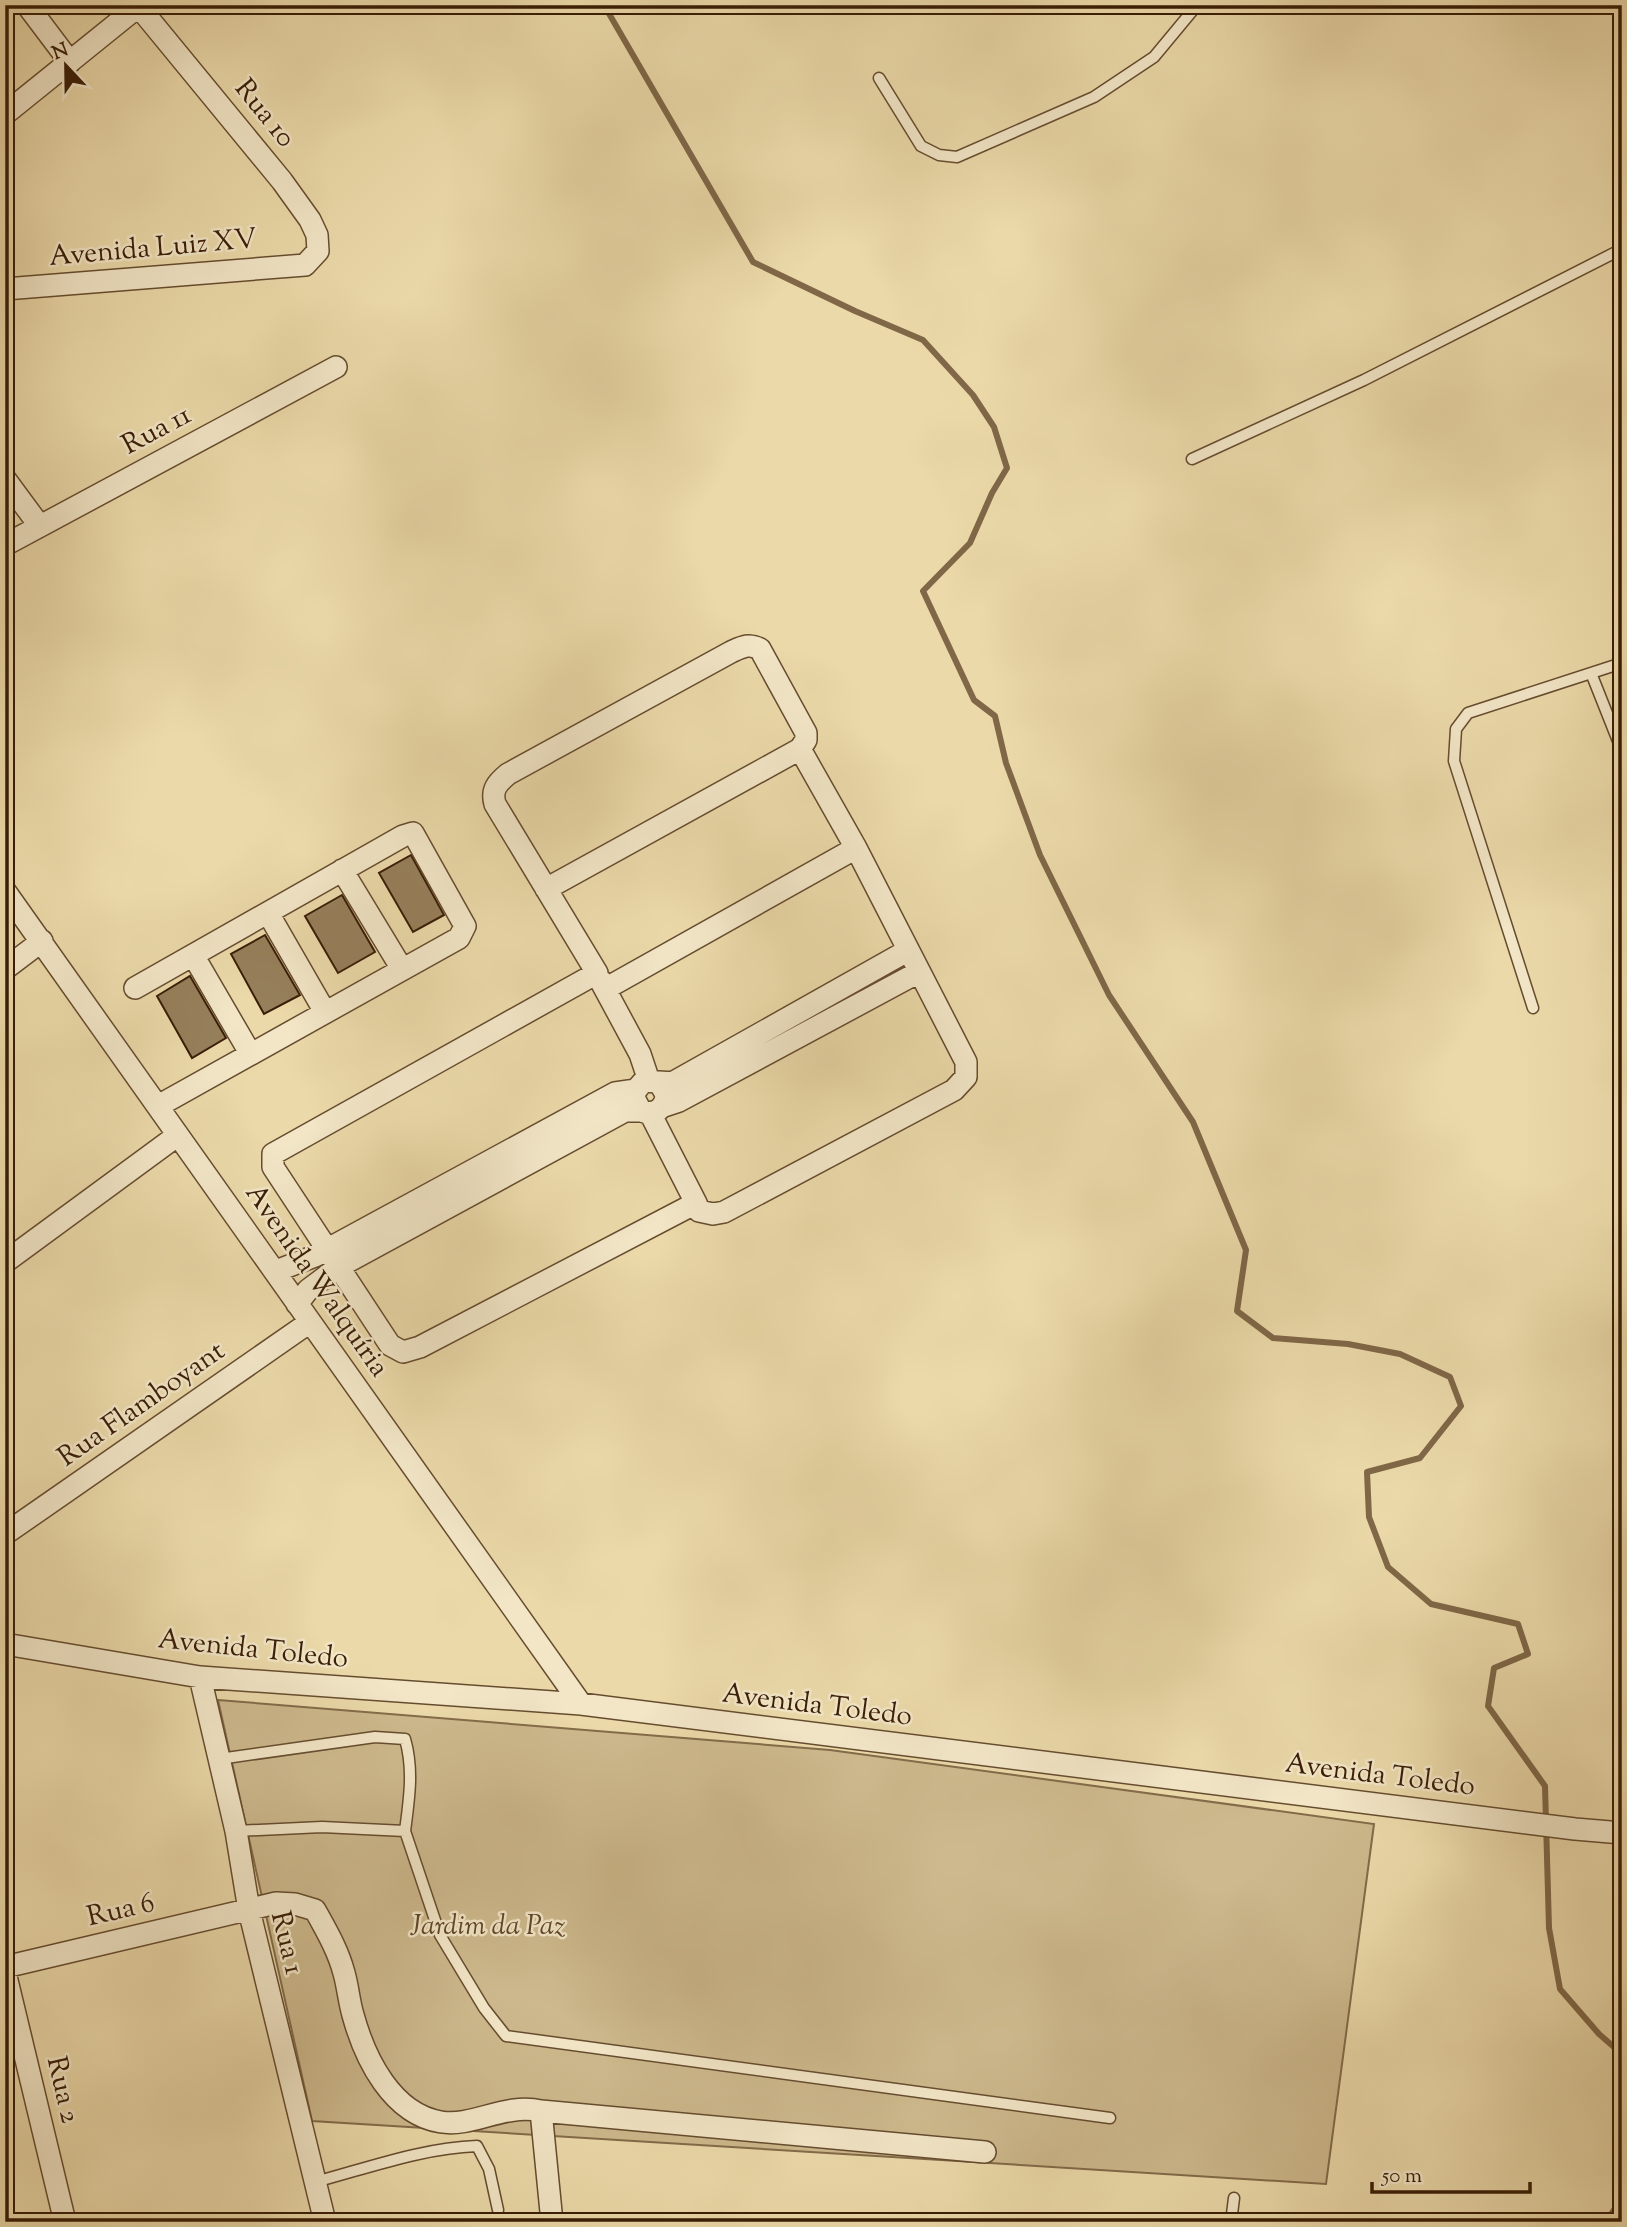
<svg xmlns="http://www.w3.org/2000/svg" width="1627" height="2227" viewBox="0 0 1627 2227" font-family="'Sorts Mill Goudy',serif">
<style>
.green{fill:#cdb98d;stroke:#836b4a;stroke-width:2}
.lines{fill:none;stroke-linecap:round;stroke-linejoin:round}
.stream{stroke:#7f6747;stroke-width:6}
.building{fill:#967f5b;stroke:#391d06;stroke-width:2}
.service-casing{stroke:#664c2f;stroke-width:13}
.minor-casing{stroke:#664c2f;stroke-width:24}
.service{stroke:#f2e6c7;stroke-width:10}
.minor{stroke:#f2e6c7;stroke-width:21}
.labels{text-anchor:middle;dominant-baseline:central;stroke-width:5;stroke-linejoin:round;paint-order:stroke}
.street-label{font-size:28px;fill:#391d06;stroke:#f2e6c7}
.park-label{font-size:28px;font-style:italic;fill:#5e4428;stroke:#f2e6c7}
</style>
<rect width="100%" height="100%" fill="#ebd9a9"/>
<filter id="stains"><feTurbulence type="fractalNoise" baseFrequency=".00286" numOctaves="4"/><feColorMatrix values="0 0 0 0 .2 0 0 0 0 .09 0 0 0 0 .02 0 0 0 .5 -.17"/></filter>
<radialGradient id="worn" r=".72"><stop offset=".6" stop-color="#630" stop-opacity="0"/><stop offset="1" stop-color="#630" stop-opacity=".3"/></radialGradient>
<!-- green -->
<path class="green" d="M218,1700L830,1750L1374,1824L1326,2184L312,2121Z"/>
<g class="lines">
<!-- stream -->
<path class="stream" d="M604,5L753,262L855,311L923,340L973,395L994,427L1007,468L992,493L970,543L923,591L974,700L995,716L1006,763L1040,855L1109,995L1193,1122L1246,1250L1237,1311L1273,1338L1348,1344L1400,1354L1450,1377L1461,1406L1420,1458L1367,1472L1369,1517L1388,1567L1431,1604L1518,1624L1528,1654L1494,1668L1488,1706L1545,1786L1549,1928L1560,1989L1599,2034L1622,2054
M1606,2222L1622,2198"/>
</g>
<!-- building -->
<path class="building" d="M411,855L444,915L413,932L379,873Z
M342,895L375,952L338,973L305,916Z
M265,935L300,995L264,1014L231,954Z
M190,976L226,1038L192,1058L157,996Z"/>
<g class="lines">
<defs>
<path id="service" d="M1154,5L1193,10L1201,5
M879,78L921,146L939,155L957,157L1094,97L1154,57L1193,10
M1192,459L1364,380L1622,249
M1591,673L1622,751
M1533,1008L1454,761L1456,729L1468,713L1622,663
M219,1759L375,1737L405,1739C414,1770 409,1800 405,1831
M236,1831L322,1827L405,1831L440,1935L484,2008L506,2036L1110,2118
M315,2182C368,2168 422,2148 477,2146L489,2169L498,2210
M1231,2222L1234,2198"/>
<path id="minor" d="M27,5L70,62
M5,114L140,5
M5,289L305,265L318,251L317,235L310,220L282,181L139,7
M5,479L39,525
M5,545L336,367
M342,870L402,969
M546,889L800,749L806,740V733L760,649C749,643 742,647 731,652L508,774C497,783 491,790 495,804L597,973L273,1154V1167L390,1345L403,1352L420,1347L696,1203L699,1211L713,1214L724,1212L954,1090L966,1077V1062L856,848L800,749
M5,891L581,1704
M268,913L325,1012
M193,955L250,1053
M5,969L42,941
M599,978L640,1054L649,1081
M135,988L403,836L413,833L465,926L459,938L158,1106
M605,989L856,848
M660,1084L666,1094C666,1108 655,1116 641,1111L634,1098L636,1090L643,1082C654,1080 662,1084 674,1082L907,951
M664,1106L679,1101L919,972
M650,1113L696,1203
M5,1262L178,1135
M276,1271L315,1256L615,1093L636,1090
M297,1304L308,1290L340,1266L625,1111H641
M5,1534L310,1322
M5,1644L200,1677L581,1704L1575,1829L1622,1833
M200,1677L236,1831L249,1910L325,2222
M5,1967L276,1903L295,1904L315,1910C326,1930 338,1950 344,1973C348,1987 349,2002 353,2015C365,2059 392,2114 441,2122C474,2127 504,2103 541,2111L552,2222
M5,1972L65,2222
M541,2111L985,2152"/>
</defs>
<!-- service casing -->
<use href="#service" class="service-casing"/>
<!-- minor casing -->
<use href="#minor" class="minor-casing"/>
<!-- service -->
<use href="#service" class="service"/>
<!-- minor -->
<use href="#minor" class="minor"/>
</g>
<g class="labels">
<!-- street labels -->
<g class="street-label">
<text transform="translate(264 114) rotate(51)">Rua 10</text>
<text transform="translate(153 249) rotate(-5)">Avenida Luiz XV</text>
<text transform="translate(157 431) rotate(-28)">Rua 11</text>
<text transform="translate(316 1281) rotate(55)">Avenida Walquíria</text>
<text transform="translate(142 1405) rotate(-35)">Rua Flamboyant</text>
<text transform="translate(253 1650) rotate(6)">Avenida Toledo</text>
<text transform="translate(817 1706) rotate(7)">Avenida Toledo</text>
<text transform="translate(1380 1776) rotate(7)">Avenida Toledo</text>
<text transform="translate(121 1911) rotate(-13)">Rua 6</text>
<text transform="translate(286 1943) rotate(76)">Rua 1</text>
<text transform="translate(62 2090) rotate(77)">Rua 2</text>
</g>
<!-- park labels -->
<g class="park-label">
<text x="488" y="1927">Jardim da Paz</text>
</g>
</g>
<!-- margin -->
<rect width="1627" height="2227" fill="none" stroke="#ebd9a9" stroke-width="28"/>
<rect x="7" y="7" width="1613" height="2213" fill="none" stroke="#391d06" stroke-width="3.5"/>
<rect x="14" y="14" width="1599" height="2199" fill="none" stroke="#391d06" stroke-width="2"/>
<!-- north arrow -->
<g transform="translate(66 66) rotate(338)" stroke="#f2e6c7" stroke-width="5" paint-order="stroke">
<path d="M0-5L12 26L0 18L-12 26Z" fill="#391d06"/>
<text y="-10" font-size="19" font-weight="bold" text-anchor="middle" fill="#391d06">N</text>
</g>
<!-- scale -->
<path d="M1372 2182v10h158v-10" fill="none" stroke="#391d06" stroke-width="3.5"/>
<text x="1382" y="2182" font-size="21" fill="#391d06" stroke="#f2e6c7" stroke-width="5" paint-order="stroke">50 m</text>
<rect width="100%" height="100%" filter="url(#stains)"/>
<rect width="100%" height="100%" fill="url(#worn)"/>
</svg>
